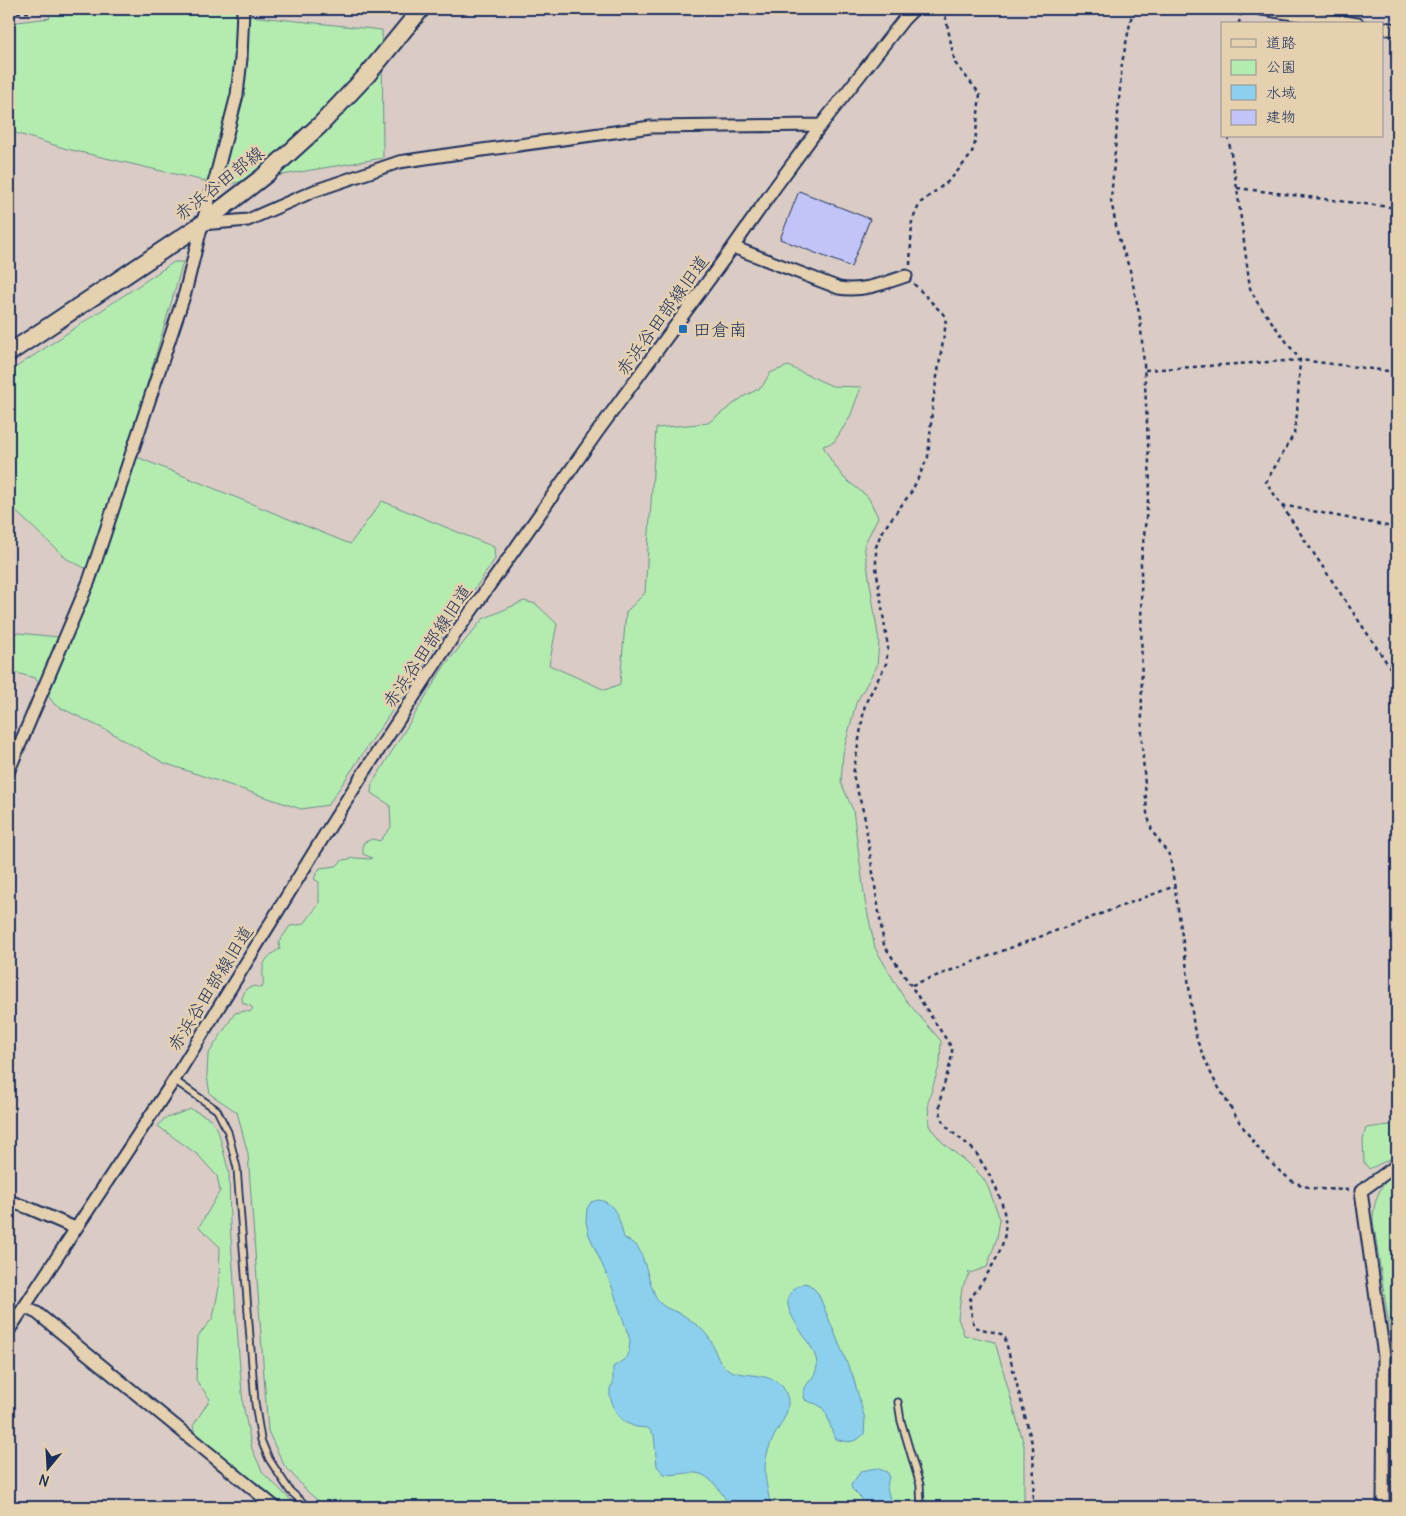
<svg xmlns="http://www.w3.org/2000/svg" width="1406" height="1516" viewBox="0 0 1406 1516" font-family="Delius,'Klee One',sans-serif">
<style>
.green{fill:#b4ecb0;stroke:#688e87}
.water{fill:#8dd0ee;stroke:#5f90b4}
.building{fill:#c1c4f6;stroke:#1b2f5e}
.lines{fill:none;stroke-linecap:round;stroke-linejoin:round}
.service-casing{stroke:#1b2f5e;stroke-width:9}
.minor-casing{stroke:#1b2f5e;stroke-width:15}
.secondary-casing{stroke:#1b2f5e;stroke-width:20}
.path{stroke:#1b2f5e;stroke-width:2.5;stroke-dasharray:4 4;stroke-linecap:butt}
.service{stroke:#e5d0af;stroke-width:5.5}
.minor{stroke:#e5d0af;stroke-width:11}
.secondary{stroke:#e5d0af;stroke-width:16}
.poi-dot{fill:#1f6fb2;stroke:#e5d0af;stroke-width:2}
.labels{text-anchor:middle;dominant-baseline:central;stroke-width:5;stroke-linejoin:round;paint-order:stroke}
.street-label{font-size:18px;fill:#1b2f5e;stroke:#e5d0af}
.poi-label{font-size:18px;fill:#1b2f5e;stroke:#e5d0af;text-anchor:start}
</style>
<rect width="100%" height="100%" fill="#daccc4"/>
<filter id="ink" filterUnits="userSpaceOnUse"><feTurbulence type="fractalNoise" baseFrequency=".02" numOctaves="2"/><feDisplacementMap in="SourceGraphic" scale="10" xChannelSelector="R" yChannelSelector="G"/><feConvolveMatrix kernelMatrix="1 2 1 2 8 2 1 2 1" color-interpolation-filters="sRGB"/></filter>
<g filter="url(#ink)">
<!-- green -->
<path class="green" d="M49,9H240V15L382,30L383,158L222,185L67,149L9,131V23L50,18Z
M174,262H183L127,453L350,544L382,501L494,547L495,559L328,805L301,809L164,763L110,732L55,705L35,678L9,671V632L68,638L99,575L67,559L9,505V372Z
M788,366L832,386L861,387L850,417L834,442L823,446L832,462L844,478L868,497L878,517L864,545L879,642L877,666L856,703L843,753L841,783L853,810L865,901L875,948L904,998L941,1041L940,1063L928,1102L929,1126L942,1142L971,1166L983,1178L988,1187L1000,1219L997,1238L987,1267L970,1273L969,1271L968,1273L969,1274L962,1288L958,1318L964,1335L995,1342L1024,1445V1507H326L309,1493L284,1465L268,1431L248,1154L237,1112L210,1094L207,1076L208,1055L235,1013L245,1011L250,1012L253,1008L250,1006L243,1003L242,998L246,989L254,986L262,988C265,981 262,978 263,971C263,960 270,954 280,949L279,942L290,926L304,924L319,904V882L314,879L320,868L336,866L343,860L356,858L370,859L372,858L363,854V843L372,839L380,841L391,827L390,805L371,793L372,784L445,665L483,619L524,601L536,604L557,624L549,665L605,690L620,684L626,612L645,593L656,428L708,423L743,397L762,387L770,373Z
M191,1109L211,1119L219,1134L229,1173L230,1224L239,1356L243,1405L252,1449L263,1473L298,1507H284L196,1436L193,1426L210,1399L196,1380L198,1336L213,1318L219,1287L220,1247L199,1227L220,1191L217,1176L198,1155L158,1126L164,1119Z
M1397,1111V1153L1392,1158L1369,1169L1364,1162L1363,1140L1366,1128L1390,1125Z
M1397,1173V1507H1392L1393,1361L1394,1359L1373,1220C1374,1201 1379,1183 1397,1173Z"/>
<!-- water -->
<path class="water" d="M598,1200C617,1202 620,1223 624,1238C628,1240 633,1243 637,1246C645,1257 649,1285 657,1299C663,1309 674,1310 683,1315C688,1318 693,1323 698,1326C703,1330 708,1336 711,1341C715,1349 717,1361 725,1367C740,1381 779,1367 787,1396C792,1413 778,1426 772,1441C769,1447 767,1453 766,1459C763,1475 768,1489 770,1504L768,1507H731C722,1495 712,1474 695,1473C685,1472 676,1476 664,1474L657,1466L654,1435L648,1428L636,1427L624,1422L616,1413L610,1397V1388L613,1384V1367L625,1359L629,1351L630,1340L612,1287L589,1235L586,1222L587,1209L591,1202Z
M805,1283L810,1285L818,1293L849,1368L852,1373L865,1419L864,1434C856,1443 847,1443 836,1439C829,1430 830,1413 820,1406C816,1403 810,1403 805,1400C800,1382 816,1382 817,1365C818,1344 774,1309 792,1291C796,1287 799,1285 805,1283Z
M876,1468L887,1472L889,1475L887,1488L892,1507H870L852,1489L851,1485L861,1471Z"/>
<!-- building -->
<path class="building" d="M799,191L870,219L851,267L780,239Z"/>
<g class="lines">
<defs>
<path id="service" d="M174,1080L217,1110L228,1132L237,1168L255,1403L261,1440L269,1459L290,1491L308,1507
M898,1402L901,1421L920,1485L921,1507"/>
<path id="minor" d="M1262,9L1358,24
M1382,28L1397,30
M202,224L248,220L314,191L399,162L453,154L651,127L821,125
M733,247L839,288C862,292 885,283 906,276
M9,770L89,581L185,293L202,224L216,176L237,95L241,59L243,9
M9,1201L29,1208L75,1228
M24,1307L37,1313L275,1507
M9,1330L174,1080L319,844L363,774L453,637L598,431L733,247L776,186L821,125L904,19L914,9
M1383,1507L1384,1356L1361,1191L1397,1165"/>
<path id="secondary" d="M9,353L199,226L264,176L320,125L368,74L421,9"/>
</defs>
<!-- service casing -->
<use href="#service" class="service-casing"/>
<!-- minor casing -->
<use href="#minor" class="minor-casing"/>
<!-- secondary casing -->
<use href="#secondary" class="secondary-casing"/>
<!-- path -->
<path class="path" d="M1133,9L1122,63L1111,200L1118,236L1130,270L1140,318L1144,364L1150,483L1141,562L1142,744L1147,813L1152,831L1170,856L1186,962L1194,1028L1198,1043L1213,1078L1240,1123L1258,1148L1276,1168L1292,1181L1304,1186L1317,1189L1349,1190
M9,13L32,12V9
M1239,24L1241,9
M1228,136L1237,188L1250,288L1257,302L1300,360L1297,414L1294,434L1266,482L1397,678
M1237,188L1397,208
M910,265L912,221L920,203L950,180L971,155L975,143L980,94L955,63L944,9
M914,284L944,315L946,323L933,401L928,457L912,491L881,533L876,547V567L888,648L886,664L865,704L853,775L864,814L884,945L952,1048C953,1069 935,1097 941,1115C946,1133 965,1139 976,1153C979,1157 981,1162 984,1166C998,1189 1012,1218 1002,1245C995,1265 981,1283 969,1301L974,1327L1001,1334L1005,1338L1033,1447L1034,1482L1032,1507
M1145,370L1300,360L1397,372
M1282,505L1397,528
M912,985L1175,886"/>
<!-- service -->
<use href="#service" class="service"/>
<!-- minor -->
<use href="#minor" class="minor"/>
<!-- secondary -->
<use href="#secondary" class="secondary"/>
</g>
</g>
<!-- markers -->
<rect class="poi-dot" x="678" y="324" width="10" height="10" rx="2.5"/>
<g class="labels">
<!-- street labels -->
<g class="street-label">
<text transform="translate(219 183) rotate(-38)">赤浜谷田部線</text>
<text transform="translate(662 315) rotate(-54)">赤浜谷田部線旧道</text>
<text transform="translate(427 646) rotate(-56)">赤浜谷田部線旧道</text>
<text transform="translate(210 988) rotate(-58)">赤浜谷田部線旧道</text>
</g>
<!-- poi labels -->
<g class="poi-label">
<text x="693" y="329">田倉南</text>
</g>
</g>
<!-- margin -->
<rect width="1406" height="1516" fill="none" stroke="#e5d0af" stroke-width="30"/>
<rect x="15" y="15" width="1376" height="1486" fill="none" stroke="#1b2f5e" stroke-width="2" filter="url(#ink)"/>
<!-- legend -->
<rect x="1221" y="22" width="162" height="115" fill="#e5d0af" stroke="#94908f"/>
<rect x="1231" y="39" width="25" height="8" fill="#e5d0af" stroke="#94908f"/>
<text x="1266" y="48" font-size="15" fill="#1b2f5e">道路</text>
<rect x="1231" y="60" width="25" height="15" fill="#b4ecb0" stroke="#94908f"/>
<text x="1266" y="72" font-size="15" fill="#1b2f5e">公園</text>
<rect x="1231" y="85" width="25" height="15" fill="#8dd0ee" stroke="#94908f"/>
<text x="1266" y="98" font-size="15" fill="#1b2f5e">水域</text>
<rect x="1231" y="110" width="25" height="15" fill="#c1c4f6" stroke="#94908f"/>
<text x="1266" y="122" font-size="15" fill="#1b2f5e">建物</text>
<!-- north arrow -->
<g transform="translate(48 1468) rotate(198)" stroke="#e5d0af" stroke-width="4" paint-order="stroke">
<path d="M0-4L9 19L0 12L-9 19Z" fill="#1b2f5e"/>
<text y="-8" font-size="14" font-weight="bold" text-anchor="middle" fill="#1b2f5e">N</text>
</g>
</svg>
